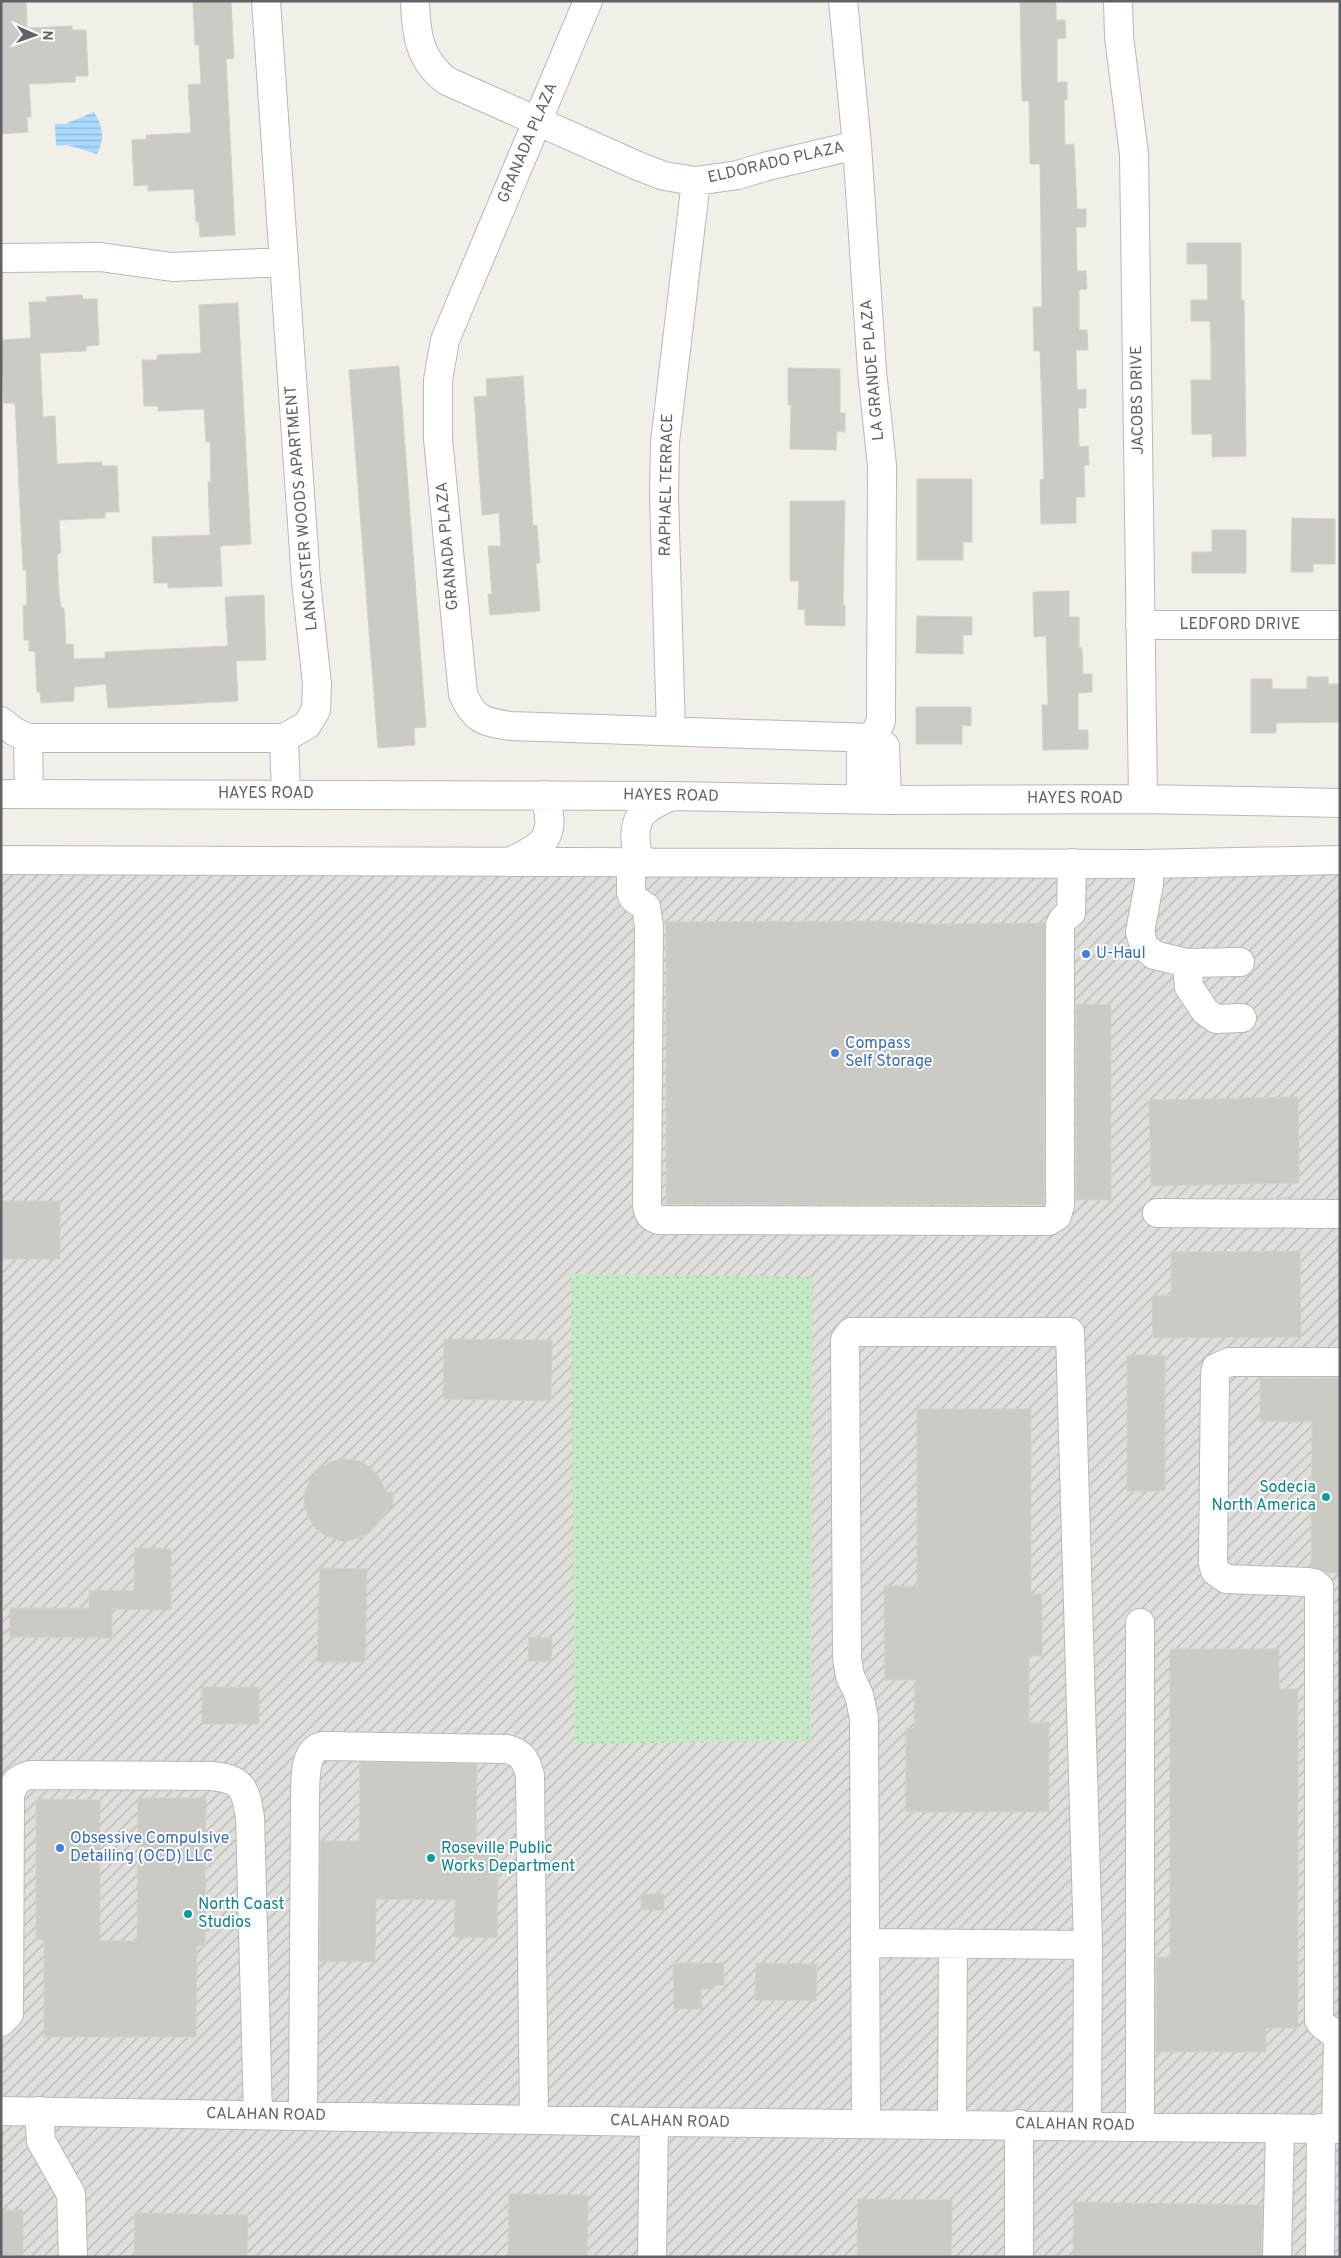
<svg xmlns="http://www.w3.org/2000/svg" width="1341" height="2258" viewBox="0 0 1341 2258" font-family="Overpass,sans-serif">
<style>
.industrial{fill:url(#industrial-furrows)}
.grass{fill:url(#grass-dots)}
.water{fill:url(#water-rules)}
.building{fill:#cccac5;stroke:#d6d1c6}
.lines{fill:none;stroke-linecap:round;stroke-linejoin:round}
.minor-casing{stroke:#b5b8bc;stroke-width:30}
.minor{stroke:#fff;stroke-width:28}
.shop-dot{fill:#3f7fe0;stroke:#fff;stroke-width:2}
.culture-dot{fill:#0f9aa8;stroke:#fff;stroke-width:2}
.labels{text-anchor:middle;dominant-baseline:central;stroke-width:4;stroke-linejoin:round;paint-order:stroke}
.street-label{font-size:16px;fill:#5f6368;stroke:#fff}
.shop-label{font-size:16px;fill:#366cbe;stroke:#fff;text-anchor:start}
.culture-label{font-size:16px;fill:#0d838f;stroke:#fff;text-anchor:start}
</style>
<defs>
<pattern id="industrial-furrows" width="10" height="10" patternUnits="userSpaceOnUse" patternTransform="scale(1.25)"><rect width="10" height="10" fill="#e0deda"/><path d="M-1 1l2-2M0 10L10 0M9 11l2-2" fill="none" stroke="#b9b8b5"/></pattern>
<pattern id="grass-dots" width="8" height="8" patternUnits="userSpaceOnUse" patternTransform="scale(1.25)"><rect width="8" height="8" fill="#c5e8c5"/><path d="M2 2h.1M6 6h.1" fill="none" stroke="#a3c0a4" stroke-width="1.8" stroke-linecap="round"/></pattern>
<pattern id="water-rules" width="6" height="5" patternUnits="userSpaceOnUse" patternTransform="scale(1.25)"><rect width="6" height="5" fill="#aadaff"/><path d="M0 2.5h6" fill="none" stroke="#8eb4d2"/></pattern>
</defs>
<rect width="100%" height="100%" fill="#f1efe8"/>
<!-- industrial -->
<path class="industrial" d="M1,872L1258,876L1340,872V2257H1Z"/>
<!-- grass -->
<path class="grass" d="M571,1274L812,1277L811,1741L575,1744Z"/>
<!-- water -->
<path class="water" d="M94,112C103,126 105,139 97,154L67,145L56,146L55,124H65Z"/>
<!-- building -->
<path class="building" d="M1,1H26L27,28L72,26V30H86L88,76H75V82L29,84L31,117H27L28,132L1,134Z
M193,1H231L234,58L226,59L235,235L200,237L199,222H196L194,189L148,191V185L134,186L132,140L147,139L146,135L191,133L188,85L201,84L199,45H195Z
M1020,1H1056V20H1065L1066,38L1057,39V82H1067V100H1064L1065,145L1074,144L1077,209H1086V227H1076L1077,271H1086L1087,289L1079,290V330H1087L1088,350H1076L1077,390L1086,389V408H1078L1079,447L1088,446L1089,465H1084L1085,497H1076V523L1041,524L1040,480L1044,479L1042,409L1040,351H1034L1033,307H1042L1040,164H1030L1029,101H1022Z
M1187,243H1241V300H1244L1246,456L1212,457V434H1192L1191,380H1211V343L1210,321H1191V300H1208L1207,264H1187Z
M82,295L83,299H97L99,345L86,346V351L40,353L43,417L55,416L57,464L102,462V466H117L119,512H105V518L59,520L61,553L57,554L59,593L61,608H64L66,644H73L74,659L105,658V652L228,646L225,597L264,595L266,660L236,661L238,701L108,708L106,684L74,687V701L41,703L40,692H37L35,651H29V640H24L23,606L27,605L26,570H23L15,403H4L1,340L31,338L29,302H47L46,297Z
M238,303L251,544L220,546L222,586L168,588V583H154L152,537L210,535L208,482H211L210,442H206L204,409L158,411V406H144L142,360H157V355L201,353L199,305Z
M399,366L426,727L414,728L415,745L378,748L349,370Z
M788,368L840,369V413H845V432L837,431L836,450L790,449L791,405H788Z
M523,376L533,526L537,525L540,563H536L540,611L490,615L488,594H492L488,546H501L499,513L482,515L474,397L487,396L486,379Z
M917,479H972V542H963V560H917Z
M790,501H845L843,605H845V626L805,625V609L798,610L799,581H790Z
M1292,518L1335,519V564H1313V572H1291Z
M1212,530H1246V573H1192V552H1212Z
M1069,591V617H1079V648H1082L1083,674H1092V692L1078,693V730H1088V749L1043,750L1042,705H1048L1046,636L1034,637L1033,592Z
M917,616L972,617V635H963V654L916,653Z
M1307,677H1328V684H1340V722L1276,723V733H1251V679H1272V689H1307Z
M916,707H971V726L962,725V744H916Z
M875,921L933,924L1045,923L1044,1205L666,1204V922Z
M1076,1004L1111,1005V1200H1076Z
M1298,1097L1299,1183L1151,1186L1149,1100Z
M1,1201H60V1259H1Z
M1300,1251L1301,1337L1153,1338L1152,1296L1171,1295V1252Z
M444,1339L552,1340L551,1401L443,1399Z
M1127,1355H1165V1491H1127Z
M1260,1378H1340V1573H1327L1311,1567L1312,1422L1260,1421Z
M917,1409H1031V1594H1042V1656H1029V1723L1049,1722V1812H906V1728H914L915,1680H885L884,1586H917Z
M345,1459L358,1461L370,1467L379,1477L386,1492H393V1510H387L375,1527L365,1536L345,1542L326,1536L315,1528L308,1516L304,1503L305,1490L311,1478L320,1468L332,1461Z
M135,1548L171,1549V1610L112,1609V1638L10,1637V1608H89V1590L134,1591Z
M320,1568L367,1569L365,1662H317Z
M529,1637L552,1638L551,1662L528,1661Z
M1170,1649H1279V1689H1298V2028H1266V2052H1156V1957H1170Z
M202,1687H259V1724H202Z
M360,1762L477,1764L476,1852L498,1853L497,1938L454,1937L455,1900L376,1899L375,1962L320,1961V1841H359Z
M138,1798H206L205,1946H197L196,2037H44V1940H36V1799L100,1800V1941H137Z
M641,1894H664V1910H641Z
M673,1963H723L724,1985H713V1989H701L702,2009H674Z
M756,1963L817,1964L816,2001L755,2000Z
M509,2194L588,2195L587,2257H508Z
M858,2199L952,2200L951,2257H857Z
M1074,2202L1263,2205L1261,2257H1073Z
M1,2210H23V2257H1Z
M135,2213L248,2215L247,2257H134Z"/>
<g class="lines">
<defs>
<path id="minor" d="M415,1C416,34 419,60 447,81L638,166L664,176L696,181L738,175L764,167L857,145
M588,1L445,340L438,380V439L463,694C474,720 484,722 510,726L873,738
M843,1L857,145L872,371L882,466L881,721L873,738L861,749V799
M1118,1L1119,37L1134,154L1143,799
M1,258L100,257L172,267L284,262
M1140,625H1340
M1,721L15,732L28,738H284L307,725L316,710L317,684L306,581L266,1
M671,731L664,496L665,442L696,181
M28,738L29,794
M284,738L286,794
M873,738L885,746L887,800
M1,794L673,796L887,800L1143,799L1340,803
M1,860L1142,864L1340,860
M509,862C545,846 558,836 544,795
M631,863V892L633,898L646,907L649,926L647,1205C648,1214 650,1217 659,1220L1049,1221L1057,1216L1060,1205V925L1063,919L1071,913L1072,863
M644,863C633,850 632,824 644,812C652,804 662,800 672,796
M1149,864V884L1140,932L1144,946L1154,955L1187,963L1189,987L1205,1011L1216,1019L1242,1018
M1187,963L1240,962
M1157,1213L1340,1214
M1140,1623V2126
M865,1943L1088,1945L1087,2125
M1,2022L9,2014L10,1796C13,1783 18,1778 30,1775L212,1776C243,1779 245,1788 250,1817L258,2115
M1,2111L654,2122L1340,2129
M39,2111L41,2141L71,2194L73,2257
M303,2115L305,1799C306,1783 302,1750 323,1746L507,1749C522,1753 526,1760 530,1775L534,2120
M866,2123L864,1718L859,1695L850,1676L847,1658L845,1340L851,1332H1070L1088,1945
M952,2124L953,1944
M1336,2129L1338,2040C1335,2029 1323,2030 1319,2020V1587L1314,1583L1308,1582L1226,1579L1215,1571L1213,1563L1215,1374L1216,1368L1229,1362H1340
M652,2257L654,2122
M1019,2257V2124
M1277,2257L1280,2128
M1320,2257L1321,2128"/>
</defs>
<!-- minor casing -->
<use href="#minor" class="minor-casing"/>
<!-- minor -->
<use href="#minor" class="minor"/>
</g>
<!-- markers -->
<g class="shop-dot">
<circle cx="1086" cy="954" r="5"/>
<circle cx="835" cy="1053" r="5"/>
<circle cx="60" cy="1848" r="5"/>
</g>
<g class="culture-dot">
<circle cx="1326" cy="1497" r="5"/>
<circle cx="431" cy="1858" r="5"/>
<circle cx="188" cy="1914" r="5"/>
</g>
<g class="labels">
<!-- street labels -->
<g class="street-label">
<text transform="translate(528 143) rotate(-67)">GRANADA PLAZA</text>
<text transform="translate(776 163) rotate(-13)">ELDORADO PLAZA</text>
<text transform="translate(873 370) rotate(-95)">LA GRANDE PLAZA</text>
<text transform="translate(1138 400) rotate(-91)">JACOBS DRIVE</text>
<text transform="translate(667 485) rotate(-89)">RAPHAEL TERRACE</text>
<text transform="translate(302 508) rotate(-95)">LANCASTER WOODS APARTMENT</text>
<text transform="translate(448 546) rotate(-95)">GRANADA PLAZA</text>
<text x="1240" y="625">LEDFORD DRIVE</text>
<text x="266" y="794">HAYES ROAD</text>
<text transform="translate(671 796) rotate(1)">HAYES ROAD</text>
<text x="1075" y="799">HAYES ROAD</text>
<text transform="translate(266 2115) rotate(1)">CALAHAN ROAD</text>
<text transform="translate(670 2122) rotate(1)">CALAHAN ROAD</text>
<text transform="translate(1075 2125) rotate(1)">CALAHAN ROAD</text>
</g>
<!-- shop labels -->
<g class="shop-label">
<text x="1096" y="954">U-Haul</text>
<text x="845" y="1044">Compass<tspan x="845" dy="18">Self Storage</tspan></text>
<text x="70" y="1839">Obsessive Compulsive<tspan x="70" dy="18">Detailing (OCD) LLC</tspan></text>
</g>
<!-- culture labels -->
<g class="culture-label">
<text x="1316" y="1488" text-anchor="end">Sodecia<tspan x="1316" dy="18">North America</tspan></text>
<text x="441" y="1849">Roseville Public<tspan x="441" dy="18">Works Department</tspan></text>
<text x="198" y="1905">North Coast<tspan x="198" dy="18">Studios</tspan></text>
</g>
</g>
<!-- border -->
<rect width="1341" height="2258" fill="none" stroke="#5f6368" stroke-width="5"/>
<!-- north arrow -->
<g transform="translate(35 35) rotate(92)" stroke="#ffffff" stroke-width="4" paint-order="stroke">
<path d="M0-4L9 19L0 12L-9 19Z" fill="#5f6368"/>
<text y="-8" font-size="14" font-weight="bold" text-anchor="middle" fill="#5f6368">N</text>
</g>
</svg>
